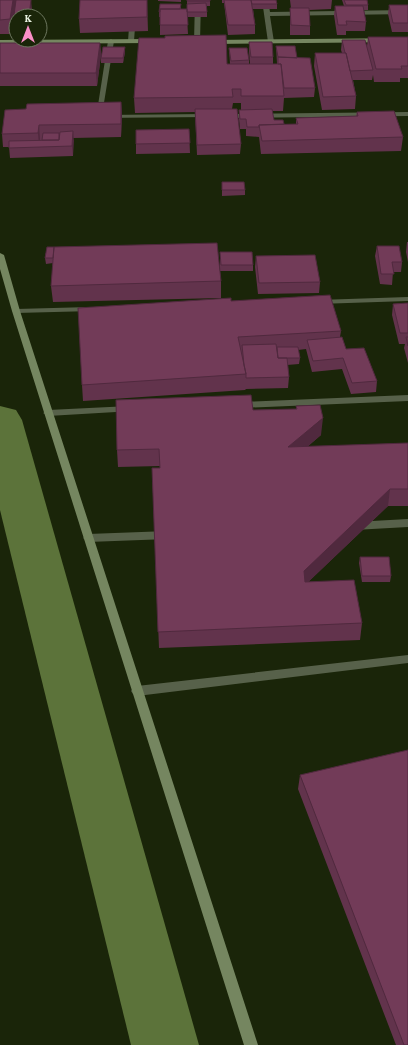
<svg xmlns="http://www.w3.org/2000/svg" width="408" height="1045" viewBox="0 0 408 1045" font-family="'Crimson Pro',serif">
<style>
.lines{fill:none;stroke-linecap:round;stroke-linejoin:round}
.river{fill:#5c733a;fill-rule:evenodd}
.street{fill:#57614a;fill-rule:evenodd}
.secondary{fill:#758660;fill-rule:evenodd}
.wall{fill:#62334c}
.shaded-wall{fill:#50293e}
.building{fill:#723b58;stroke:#50293e}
</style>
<rect width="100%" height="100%" fill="#1a2509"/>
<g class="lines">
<!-- river -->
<path class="river" d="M0,406L16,410L22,420L199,1045H131L0,510Z"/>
<!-- street -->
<path class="street" d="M131,0H137L134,41L131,43L128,41Z
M195,0H201L200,42L197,44L194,42Z
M262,0H268L270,12L408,10V14L270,16L274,42L271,44L268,42Z
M111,39L114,41L102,115L208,114L211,116L210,117L96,118L108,41Z
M408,112V116L224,118L221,116L224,114Z
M408,297V301L318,304L314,302L318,300Z
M90,307H93V311L16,313L12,311L16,309Z
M408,395V401L240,408L235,405L240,402Z
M130,406L135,409L133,411L48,416L43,413L48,410Z
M408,519V527L354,530L349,526L354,522Z
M168,531L173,535L168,539L88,542L83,538L88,534Z
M408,655V663L137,696L133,694L131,691L133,688L137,686Z"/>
<!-- secondary -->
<path class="secondary" d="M408,38V42L214,44L211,42L214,40Z
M0,40L152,39L155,41L152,43L0,44Z
M0,253L4,255L20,311L258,1045H244L12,311L0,269Z"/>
</g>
<!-- wall -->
<path class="wall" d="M0,0H17L32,9L31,16H16V24H15L14,18L12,34H0Z
M147,0L148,31L80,33L79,19Z
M158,0H181V2L158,1Z
M187,0H210V6H207V17H187L188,34L160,35V17H159V12L181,4V9H187Z
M222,0H276L277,4V9H253L255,25V34L228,35L224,3H222Z
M290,0H332L331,9L309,10L310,26V35H290V8H291Z
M342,0H367L368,5V10H364L366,22L365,31H346V35H337L334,15L335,6H344Z
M389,5H408V32H392L388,14Z
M368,37H408V78H400V82H374L373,75L372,80H353L356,96L355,109L322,110L314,66L315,53H342L341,50L342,40L367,46Z
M249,42L273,57V64H277L276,46L297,58L315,88L314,97L284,98L283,111H272L274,120L284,124H296V118L356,116L357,112L403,137L401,151L261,154L259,137L246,136V129H240L239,119V110H241V103H233L232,109L241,144L240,154L197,155L195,112L135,113L134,98L227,64H230L229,48L249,60V64H250L249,51Z
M0,43H100L101,55L97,86H0Z
M125,47V52L123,63H101V58Z
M121,102L122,115L121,137L73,138V156L10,158L9,147H3L2,134L26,109Z
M189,129L190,153L136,154V144Z
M222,182L245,190V195L222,196Z
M407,242H408V262L406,252Z
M377,246L402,262L401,272H393L392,285L380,284L375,256Z
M47,247L221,281V298L53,302L51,286L53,263L46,264L45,258Z
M220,252L253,265V271H220Z
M256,256L320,282L319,293L258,294L255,267Z
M231,301L341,331L340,337L346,349L377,381L376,392L351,394L342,369L312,372L306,349L298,350L300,358L299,364L287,365L289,377L288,388L246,389L245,390L83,401L82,385Z
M408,303V363L404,348L405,344H399L392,315L393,304Z
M296,406L321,435L307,447L408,443V506H388L308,582L362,623L360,640L159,648L152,468H160V466L118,467L117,450L253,410L296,409Z
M360,557L391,576L390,582H362L359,563Z
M300,775L408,1045H396L298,789Z"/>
<!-- shaded-wall -->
<path class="shaded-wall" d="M13,0H17L15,15H14V18L12,34L10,19Z
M31,0L32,9L31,16H29Z
M100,43L101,55L97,86L96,73Z
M125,47V52L123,63V58Z
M121,102L122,115L121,137Z
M39,125L40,139L39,146L38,133Z
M73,131L74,141L73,156L72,146Z
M323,418L321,435L287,464L288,447Z
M390,489L388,506L302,588L304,571Z"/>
<!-- building -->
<path class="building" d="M0,0H13L10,19L0,20Z
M16,0H31L29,16H19V14L14,15Z
M80,0H147V17L79,19Z
M187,0H210V1H187Z
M224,0H251L255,25H228Z
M251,0H276L277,4H252Z
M344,0H367L368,5H346Z
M206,3L207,12H187V4Z
M160,4H181L180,9H160V12H159Z
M389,5H408V23H393Z
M335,6H363L366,22L346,21L347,25H338Z
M290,8H309L310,26L291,25Z
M160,9H187L188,25H160Z
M226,35L227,64H281L284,96H241V89H232L233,97L134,98L139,38H165V36Z
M368,37H408V66H401L402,69H376Z
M342,40H365L373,70L350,71L346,53H345Z
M249,42H272L273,57H251Z
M0,43H100L96,73H0Z
M276,46H295L297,58L278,57Z
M103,47H125L123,58H101Z
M229,48H247L249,60L231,61Z
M315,53H346L356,96L323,97Z
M278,57L310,58L315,88H284L281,64H278Z
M121,102V124L39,125L38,133L2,134L5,110L26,109L27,104Z
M195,109H237L241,144L197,145Z
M272,109L274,120H283L284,124L259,125V127H247L246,119H240L239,110Z
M394,111L403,137L262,141L259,125L298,124L296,118L358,116L357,112Z
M189,129L190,143L136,144V130Z
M73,131L72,146L9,148V141L59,140L60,132Z
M43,133H59V140H42Z
M222,182H244L245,190H222Z
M217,243L221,281L51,286L54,247Z
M377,246H399L402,262H392L394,274H381Z
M47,247H54L53,258H45Z
M220,252H252L253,265H221Z
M315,255L320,282L259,283L256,256Z
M330,295L341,331L238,337L246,374L82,385L78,308L231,298V301Z
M408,303V333H400L393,304Z
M342,337L346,349L364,348L377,381L352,383L343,358L313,361L307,340Z
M406,337H408V346Z
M276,344L278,358H287L289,377L246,378V374L244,365L242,345Z
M277,347H298L300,358H278Z
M251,395L253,410L297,409L296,406L320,405L323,418L288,447L408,443V489H390L304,571L305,582L354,580L362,623L158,632L152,468H160L159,449L117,450L116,400Z
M360,557H389L391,576H362Z
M408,750V1045H404L300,775Z"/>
<!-- north arrow -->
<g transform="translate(28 28)"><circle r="19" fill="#1a2509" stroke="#6d775f"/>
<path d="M0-3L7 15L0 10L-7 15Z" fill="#fa8fc7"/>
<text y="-6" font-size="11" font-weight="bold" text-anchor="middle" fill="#eaf2e1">K</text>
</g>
</svg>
